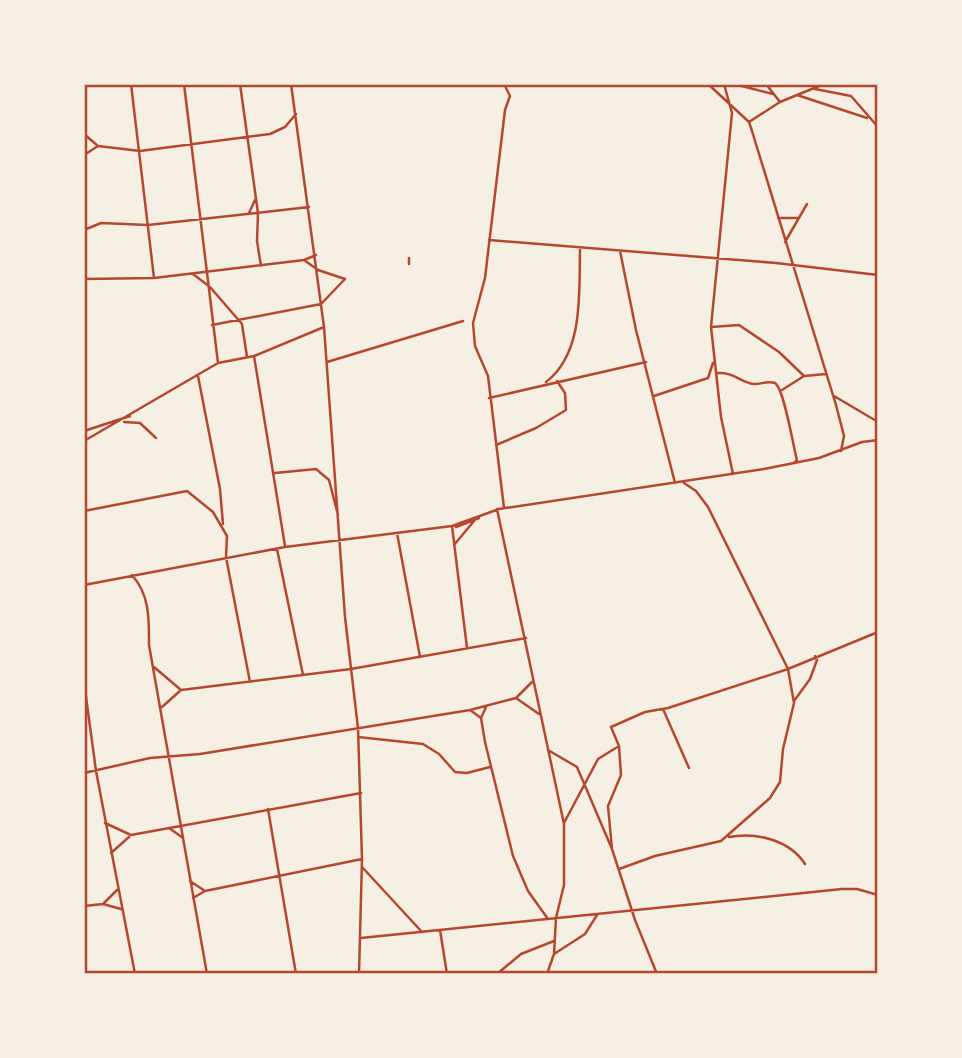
<svg xmlns="http://www.w3.org/2000/svg" width="962" height="1058" viewBox="0 0 962 1058" font-family="'Nunito Sans',sans-serif">
<style>
.lines{fill:none;stroke-linecap:round;stroke-linejoin:round}
.minor{stroke:#b5482f;stroke-width:2.5}
.neatline{fill:none;stroke:#b5482f;stroke-width:2.5}
</style>
<rect width="100%" height="100%" fill="#f6efe4"/>
<g class="lines">
<!-- minor -->
<path class="minor" d="M131,84L154,278
M184,84L218,363
M240,84L258,213L257,241L261,266
M291,84L324,327L345,617L358,728L362,859L359,974
M341,84L342,85
M708,84L749,122L752,131L836,405L844,436L841,451
M724,84L732,113L711,327L721,417L733,474
M734,84L773,94
M766,84L780,102
M815,89L851,96L878,127
M797,95L867,118
M749,122L780,102L824,84
M84,134L98,146
M84,155L98,146L140,151L270,134L285,127L296,114
M249,213L255,200
M778,218H799
M84,230L101,223L148,225L309,207
M489,240L776,263L878,275
M785,242L807,204
M620,251L636,330L675,483
M409,258V264
M304,260L318,270L345,279
M193,274L210,287L242,324L247,357
M84,279L154,278L304,260L316,255
M212,325L321,304L345,279
M711,327L739,325L779,352L804,376
M254,356L285,546
M327,362L463,321
M717,373C733,372 739,381 753,384C760,385 767,380 775,383C784,388 793,446 797,460L794,463
M198,376L220,489L223,524
M546,382C584,353 579,293 580,249
M782,390L804,376L826,374
M654,396L708,378L713,363
M834,396L878,422
M489,398L646,362
M124,422L140,423L156,438
M84,431L130,416
M84,441L218,363L254,356L324,327
M496,445L536,428L566,410L565,393L557,381
M275,473L316,469L329,480L338,515
M504,508L488,376L475,346L473,323L485,278L505,110L510,96L504,84
M497,509L564,824V885L556,918L554,954
M84,511L187,491L213,512L227,536L226,557L250,682
M452,526L467,648
M456,527L479,518
M397,533L420,657
M454,545L474,521
M277,549L303,675
M132,575C150,595 149,620 149,645L207,974
M84,585L285,547L452,526L499,509L764,469L819,458L862,442L878,440
M154,667L181,690
M84,682L96,771L135,974
M516,698L539,714
M794,701L810,679L817,660L815,656
M162,707L181,690L351,669L526,638
M486,707L481,718L485,742L513,856L528,891L548,919
M663,709L689,768
M470,710L481,718
M358,737L423,744L439,754L455,772L467,773L490,767
M548,750L577,767L612,849L635,920L657,974
M84,773L150,758L200,754L470,710L516,698L532,682
M268,809L296,974
M105,823L131,835L361,793
M564,823L598,759L619,746
M169,828L183,838
M729,837C754,832 789,839 805,864
M612,849L608,806L621,775L619,746L611,727L645,712L668,708L788,669L878,632
M111,853L129,837
M362,867L422,932
M619,869L655,856L721,841L770,798L780,782L783,749L794,703L788,669L708,507L696,491L684,483
M190,881L205,891
M193,898L205,891L362,859
M103,904L117,890
M84,906L103,904L121,909
M440,930L447,974
M361,938L842,889H857L878,895
M497,974L521,954L554,941
M547,974L554,954L585,934L597,915"/>
</g>
<!-- border -->
<rect width="962" height="1058" fill="none" stroke="#f6efe4" stroke-width="172"/>
<rect x="86" y="86" width="790" height="886" class="neatline"/>
</svg>
